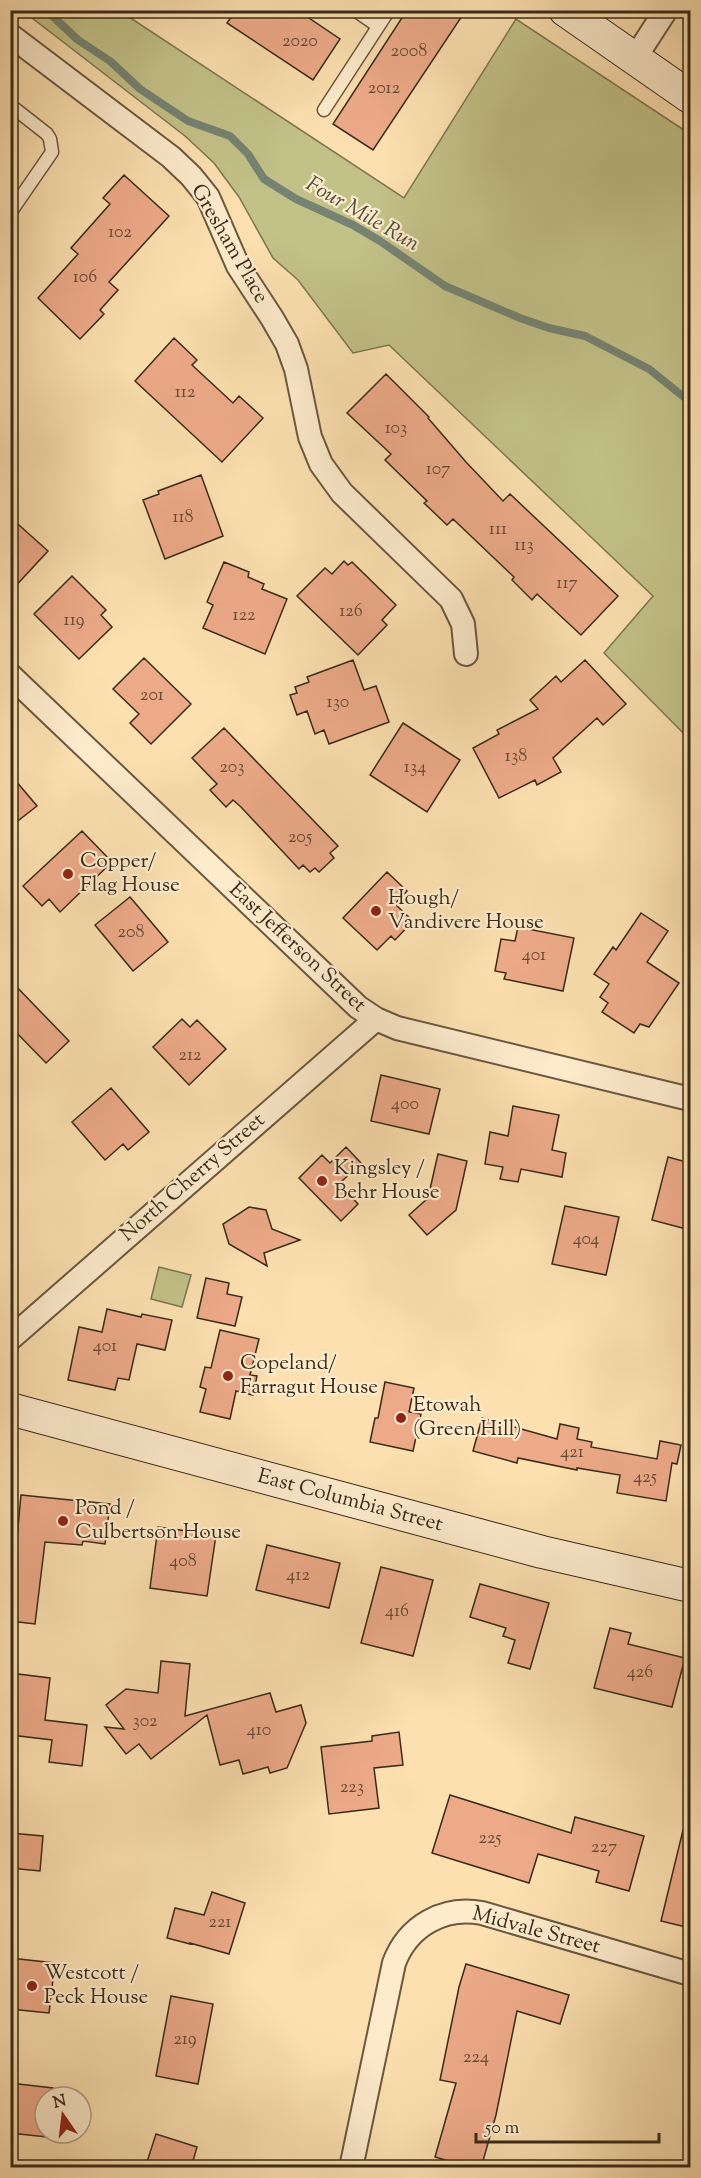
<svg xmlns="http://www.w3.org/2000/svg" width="701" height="2178" viewBox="0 0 701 2178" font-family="'Sorts Mill Goudy',serif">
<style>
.green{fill:#c2c188;stroke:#7e7650;stroke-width:1.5}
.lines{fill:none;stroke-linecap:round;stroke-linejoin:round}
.stream{stroke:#768372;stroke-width:8}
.building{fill:#edaa89;stroke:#392b19;stroke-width:1.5}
.lane-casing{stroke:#6a583f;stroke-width:15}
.street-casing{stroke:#6a583f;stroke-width:26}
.secondary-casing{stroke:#392b19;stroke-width:34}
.lane{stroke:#fdebcc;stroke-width:12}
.street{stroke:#fdebcc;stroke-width:22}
.secondary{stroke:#fdebcc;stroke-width:32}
.poi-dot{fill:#8f2418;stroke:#fdebcc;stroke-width:2}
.labels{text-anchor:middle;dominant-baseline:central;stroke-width:4.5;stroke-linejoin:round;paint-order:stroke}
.number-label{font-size:18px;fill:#664b35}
.street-label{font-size:21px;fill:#392b19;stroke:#fdebcc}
.poi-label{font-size:21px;fill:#392b19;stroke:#fdebcc;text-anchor:start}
.water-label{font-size:22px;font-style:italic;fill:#52503e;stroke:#fdebcc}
</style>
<rect width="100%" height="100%" fill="#fce0b0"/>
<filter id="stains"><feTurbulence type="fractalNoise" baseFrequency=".00333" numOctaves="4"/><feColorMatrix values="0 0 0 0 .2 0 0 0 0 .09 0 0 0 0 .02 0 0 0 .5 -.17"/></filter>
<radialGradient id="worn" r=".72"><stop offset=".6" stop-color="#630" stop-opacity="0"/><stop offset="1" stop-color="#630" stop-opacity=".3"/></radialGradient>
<!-- green -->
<path class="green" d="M23,11H120L404,198L516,19L690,134V740L604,653L653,596L389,345L353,353L298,280L273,258L239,197L214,163L185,136Z
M159,1267L191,1275L182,1307L151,1299Z"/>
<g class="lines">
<!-- stream -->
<path class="stream" d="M46,10L78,40L110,61L140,89L188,121L230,136L248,154L264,179L296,199L353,225L380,241L445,286L520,318L549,328L585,336L649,369L690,402"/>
</g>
<!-- building -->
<path class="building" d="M236,10H297L340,39L313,80L227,23Z
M407,10H466L373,150L333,124Z
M124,175L169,216L109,282L118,290L100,310L104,314L80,339L38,298L78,254L71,248L110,204L103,198Z
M174,338L197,360L192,365L233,403L239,396L263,418L222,462L135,381Z
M386,374L429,417L428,418L466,462L503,501L510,494L618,596L581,635L537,594L532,600L512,580L514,577L453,519L447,525L424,503L427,501L385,460L391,454L347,413Z
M201,475L223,536L165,559L143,500L159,494L158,491Z
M10,517L48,551L10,592Z
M344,561L348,565L352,562L396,605L382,620L387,625L358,655L297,596L325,568L332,574Z
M224,562L249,572L248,577L264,584L262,589L287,599L265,654L203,628L213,605L207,602Z
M72,576L106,610L101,615L112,627L79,659L34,614Z
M144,658L191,704L151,744L130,723L139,714L113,689Z
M353,660L364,690L376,686L389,722L329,744L324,730L315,734L307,711L297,715L290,695L297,693L295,687L309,682L307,677Z
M585,660L626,704L603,725L597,718L553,758L561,772L537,785L535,780L499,798L473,748L499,734L497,730L538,709L530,700L556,676L561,682Z
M403,723L460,760L427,812L370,775Z
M224,728L338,846L330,853L334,858L319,872L315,868L310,872L303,865L299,869L241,807L233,800L226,807L210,790L217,784L192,758Z
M10,774L37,806L10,827Z
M82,831L112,862L60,912L49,899L42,906L23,886Z
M387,872L407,891L395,904L413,921L395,940L391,936L377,950L343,918Z
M130,897L168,942L133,971L95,925Z
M641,913L668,931L647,962L679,983L649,1027L640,1024L634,1033L602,1012L608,1003L600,997L609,984L594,974L613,947L616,950Z
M518,927L574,938L563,991L504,979L506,973L495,971L501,939L515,941Z
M10,980L69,1041L46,1063L10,1026Z
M182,1019L190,1027L197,1020L226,1049L189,1085L153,1047Z
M381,1075L440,1089L429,1134L371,1121Z
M111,1088L149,1132L128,1150L123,1144L105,1160L72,1122Z
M513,1106L559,1115L552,1150L566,1153L562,1177L521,1169L518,1182L500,1179L503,1167L485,1164L490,1132L508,1136Z
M346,1147L361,1163L339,1184L358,1204L341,1221L299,1178L322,1155L330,1163Z
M438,1154L467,1161L456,1210L427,1235L409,1215L428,1198Z
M668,1157L690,1163V1230L652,1220Z
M565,1206L619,1217L606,1275L552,1264Z
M249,1207L266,1210L272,1229L300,1240L264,1253L267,1266L229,1244L223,1224Z
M206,1278L229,1283L227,1294L242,1297L235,1326L197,1318Z
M107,1309L141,1317L142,1314L172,1320L165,1350L137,1344L129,1380L118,1378L115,1390L68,1380L79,1327L102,1332Z
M220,1330L259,1339L250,1375L257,1376L253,1395L236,1391L230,1419L200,1412L206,1389L200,1387L205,1367L211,1368Z
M385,1382L414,1388L409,1412L421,1414L413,1451L370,1442L375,1418H378Z
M482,1418L557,1439L560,1424L579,1428L577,1439L592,1442L591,1447L657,1459L660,1441L681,1445L677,1464L672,1463L666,1501L617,1493L620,1475L577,1468V1470L518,1458L517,1463L473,1451Z
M21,1495L110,1504L105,1544L83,1541L82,1545L45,1542L35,1624L10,1621V1570L14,1571Z
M158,1527L216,1535L207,1596L150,1588Z
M267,1545L340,1563L329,1608L256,1590Z
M381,1567L433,1580L413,1656L361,1643Z
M480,1584L549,1603L530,1669L508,1663L515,1640L503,1636L506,1628L470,1617Z
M610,1628L631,1633L628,1644L685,1658L672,1707L594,1688Z
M161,1661L190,1664L185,1716L270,1693L276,1712L301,1705L306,1723L287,1768L270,1773L268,1767L243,1774L239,1760L220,1765L207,1715L151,1759L139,1744L126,1754L105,1727L124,1729L106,1705L126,1689L158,1693Z
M10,1673L50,1678L45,1720L87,1725L82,1766L49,1762L52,1740L11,1735Z
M399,1732L403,1765L374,1768L379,1808L329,1814L321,1747L372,1741V1736Z
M450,1795L571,1833L575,1817L644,1836L629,1891L596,1882L599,1871L538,1854L529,1883L432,1853Z
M683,1830L690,1831V1928L661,1921Z
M10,1833L43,1836L40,1871L10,1868Z
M212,1892L245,1903L229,1954L190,1943V1944L167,1938L175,1908L204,1915Z
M10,1958L55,1963L49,2013L10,2009Z
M466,1964L569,1995L560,2024L517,2011L496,2115L481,2168H473L435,2157L456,2083L440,2080L459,1987Z
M171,1996L213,2004L198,2084L156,2076Z
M10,2083L53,2088L52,2097H45V2133H48L47,2137L10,2133Z
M156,2134L197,2147L191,2168H145Z"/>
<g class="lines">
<defs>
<path id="lane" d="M355,10L378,26
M10,105L47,134L50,139L52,152L10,213
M324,110L389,10"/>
<path id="street" d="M10,35L171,157L191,176L208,197L238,266L272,318L287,344L296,369L310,437L321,464L342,493L451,599L463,624L466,654
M635,58L666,10
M10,675L358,1007L376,1019L397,1028L690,1099
M10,1339L376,1019
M351,2168L394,1963C408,1926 443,1906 482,1913L690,1974"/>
<path id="secondary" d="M565,10L690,97
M10,1409L542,1552L690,1586"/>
</defs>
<!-- lane casing -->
<use href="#lane" class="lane-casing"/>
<!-- street casing -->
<use href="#street" class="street-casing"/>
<!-- secondary casing -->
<use href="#secondary" class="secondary-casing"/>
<!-- lane -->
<use href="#lane" class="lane"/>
<!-- street -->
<use href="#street" class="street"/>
<!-- secondary -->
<use href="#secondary" class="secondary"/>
</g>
<!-- markers -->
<g class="poi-dot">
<circle cx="68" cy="874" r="6"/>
<circle cx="376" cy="911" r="6"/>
<circle cx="322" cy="1181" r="6"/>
<circle cx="228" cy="1376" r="6"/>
<circle cx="401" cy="1418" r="6"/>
<circle cx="63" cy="1521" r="6"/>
<circle cx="32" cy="1986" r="6"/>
</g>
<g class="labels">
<!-- number labels -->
<g class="number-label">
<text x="300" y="42">2020</text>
<text x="409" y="52">2008</text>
<text x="384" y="89">2012</text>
<text x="120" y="233">102</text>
<text x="85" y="278">106</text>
<text x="185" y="393">112</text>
<text x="396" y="429">103</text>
<text x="438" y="470">107</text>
<text x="183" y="518">118</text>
<text x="498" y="530">111</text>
<text x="524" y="546">113</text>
<text x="567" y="584">117</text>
<text x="351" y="612">126</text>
<text x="244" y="616">122</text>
<text x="74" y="621">119</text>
<text x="152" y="696">201</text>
<text x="338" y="703">130</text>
<text x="516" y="757">138</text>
<text x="232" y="768">203</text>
<text x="415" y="768">134</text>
<text x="300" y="838">205</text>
<text x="131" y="933">208</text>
<text x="534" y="956">401</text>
<text x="190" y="1056">212</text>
<text x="405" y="1105">400</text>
<text x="586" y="1240">404</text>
<text x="105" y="1347">401</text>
<text x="572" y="1453">421</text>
<text x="645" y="1478">425</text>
<text x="183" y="1562">408</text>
<text x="298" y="1576">412</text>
<text x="397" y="1612">416</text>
<text x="640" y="1673">426</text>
<text x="145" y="1722">302</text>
<text x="259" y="1731">410</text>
<text x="352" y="1788">223</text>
<text x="490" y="1839">225</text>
<text x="604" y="1848">227</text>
<text x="220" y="1923">221</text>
<text x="185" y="2040">219</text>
<text x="476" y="2058">224</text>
</g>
<!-- street labels -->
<g class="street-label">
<text transform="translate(229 244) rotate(60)">Gresham Place</text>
<text transform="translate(297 948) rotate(43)">East Jefferson Street</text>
<text transform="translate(193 1178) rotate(-41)">North Cherry Street</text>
<text transform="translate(350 1501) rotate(15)">East Columbia Street</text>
<text transform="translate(536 1931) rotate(15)">Midvale Street</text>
</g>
<!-- poi labels -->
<g class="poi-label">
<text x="80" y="862">Copper/<tspan x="80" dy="24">Flag House</tspan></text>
<text x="388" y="899">Hough/<tspan x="388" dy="24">Vandivere House</tspan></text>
<text x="334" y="1169">Kingsley /<tspan x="334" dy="24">Behr House</tspan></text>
<text x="240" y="1364">Copeland/<tspan x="240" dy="24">Farragut House</tspan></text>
<text x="413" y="1406">Etowah<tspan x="413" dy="24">(Green Hill)</tspan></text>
<text x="75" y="1509">Pond /<tspan x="75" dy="24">Culbertson House</tspan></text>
<text x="44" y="1974">Westcott /<tspan x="44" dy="24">Peck House</tspan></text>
</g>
<!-- water labels -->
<g class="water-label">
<text transform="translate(362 215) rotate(30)">Four Mile Run</text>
</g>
</g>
<!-- margin -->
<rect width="701" height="2178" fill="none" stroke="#fce0b0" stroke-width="36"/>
<rect x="12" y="12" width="677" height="2154" fill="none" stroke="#392b19" stroke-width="3"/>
<rect x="18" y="18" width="665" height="2142" fill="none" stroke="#392b19" stroke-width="1.5"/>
<!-- north arrow -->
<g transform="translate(63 2115) rotate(346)"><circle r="28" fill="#fdebcc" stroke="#af9e84" stroke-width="1.5"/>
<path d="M0-4.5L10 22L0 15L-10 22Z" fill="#8f2418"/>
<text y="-9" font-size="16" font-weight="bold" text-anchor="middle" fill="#392b19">N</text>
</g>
<!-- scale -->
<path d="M476 2133v9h183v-9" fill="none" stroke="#392b19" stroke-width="3"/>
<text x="485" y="2133" font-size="18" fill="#392b19" stroke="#fdebcc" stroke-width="4.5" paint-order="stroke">50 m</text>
<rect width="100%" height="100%" filter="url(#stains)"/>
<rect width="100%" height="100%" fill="url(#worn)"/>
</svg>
